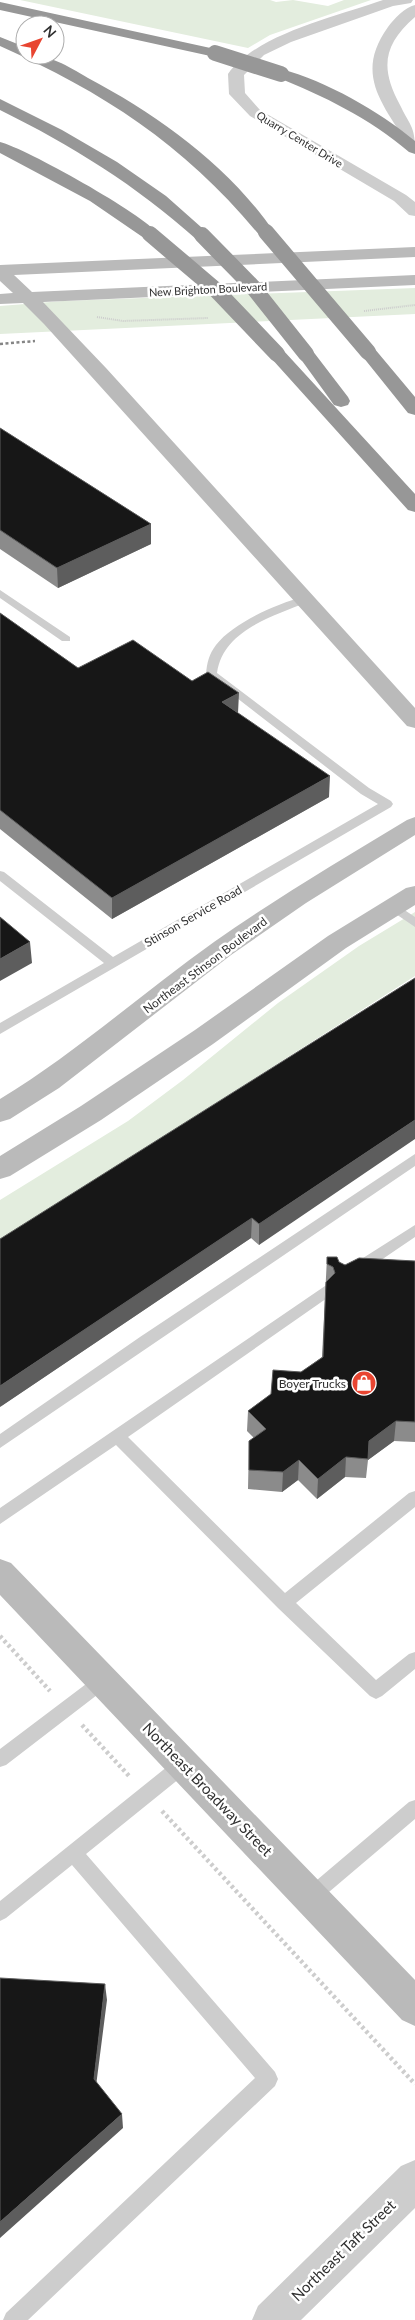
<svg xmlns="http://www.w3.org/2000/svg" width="415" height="2320" viewBox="0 0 415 2320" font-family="Lato,sans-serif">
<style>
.green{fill:#e3edde}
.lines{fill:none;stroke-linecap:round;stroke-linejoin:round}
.path-far1{stroke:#cdcdcd;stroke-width:2;stroke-dasharray:1 1;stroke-linecap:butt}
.path{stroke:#cdcdcd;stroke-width:4.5;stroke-dasharray:3 3;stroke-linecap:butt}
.lane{fill:#cdcdcd;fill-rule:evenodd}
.street{fill:#cdcdcd;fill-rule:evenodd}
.secondary{fill:#bababa;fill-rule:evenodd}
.highway{fill:#979797;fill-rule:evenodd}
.rail{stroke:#858585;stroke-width:2.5;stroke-dasharray:3 2.5;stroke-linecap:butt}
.highway-bridge{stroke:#979797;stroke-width:16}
.wall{fill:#8b8b8b}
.shaded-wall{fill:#5d5d5d}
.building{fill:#171717;stroke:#5d5d5d}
.labels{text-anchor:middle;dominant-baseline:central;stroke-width:5;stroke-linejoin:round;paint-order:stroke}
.far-street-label{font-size:11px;fill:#303030;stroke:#fff}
.street-label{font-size:12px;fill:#303030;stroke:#fff}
.poi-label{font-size:12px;fill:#303030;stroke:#fff;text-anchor:end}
.near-street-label{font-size:15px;fill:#303030;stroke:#fff}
</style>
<rect width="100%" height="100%" fill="#fff"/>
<!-- green -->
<path class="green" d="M20,0H270L276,2L293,0L328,6L344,0H371L270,35L248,48Z
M415,288V314L0,334V306L63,301Z
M415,912V976L0,1241V1200L128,1121L183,1080L278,1003L359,946Z"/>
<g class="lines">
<!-- path-far1 -->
<path class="path-far1" d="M364,311L415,305
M97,317L123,321L208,318"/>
<!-- path -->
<path class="path" d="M0,1636L50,1691
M82,1725L130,1777
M162,1811L415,2084"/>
<!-- lane -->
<path class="lane" d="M0,590L70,637V641H62L0,598Z
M303,597L307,598V602C272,617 223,630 217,673L369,788L391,801L393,804L391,807L0,1034V1023L104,963L0,881V871L4,872L113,957L378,804L361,794L206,674C207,663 209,654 216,645C233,623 276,604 303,597Z
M394,903L415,917V927L390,910L388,907Z
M415,1154V1166L0,1448V1434L140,1337Z
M415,1225V1237L362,1273L357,1275L352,1273L350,1269L352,1265Z
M325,1286L330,1288L332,1292L330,1296L128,1437L285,1593L409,1493L415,1491V1507L296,1603L376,1680L409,1654L415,1652V1669L382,1696L376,1699L370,1696L278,1608L116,1445L0,1524V1508Z
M104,1672L110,1675L112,1680L110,1685L6,1765L0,1767V1749L98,1675Z
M184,1756L190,1758L193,1764L190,1770L86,1854L275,2072L278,2079L275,2086L28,2320H3L6,2313L255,2078L72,1865L6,1918L0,1921V1901L178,1758Z
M415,1800V1819L316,1903L310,1906L304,1903L301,1897L304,1891L409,1802Z"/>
<!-- street -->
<path class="street" d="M383,0H413L411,3L393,6L291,42L264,55L244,75L245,93L260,110L406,195L415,202V216L409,215L394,201L250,116L229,94L228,74C256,34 338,16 383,0Z
M415,5V17C383,45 380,68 400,105C409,124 415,126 415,148L409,146L407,143C381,102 355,73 388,27C394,19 405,7 415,5Z
M415,2160V2208L301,2320H252L258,2306L401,2166Z"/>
<!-- secondary -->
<path class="secondary" d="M415,247V257L14,275L32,292L415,275V285L43,302L106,368L415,708V728L407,726L44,324L23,303L0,304V294L13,293L0,281V265Z
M415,817V835L306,903L231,955L59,1088L10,1119L0,1122V1099C76,1053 142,993 214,942C277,898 342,859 407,820Z
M415,886V905L346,948L213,1044L101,1120L10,1176L0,1179V1156L81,1106L195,1030L328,936L406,888Z
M0,1559L11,1563L415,1980V2026L402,2020L0,1595Z"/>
<!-- highway -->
<path class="highway" d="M0,2L215,49L222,53L215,57L0,10Z
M0,37L25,47V55C51,55 66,65 88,78C158,115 229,166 274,232L272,236H260C186,146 105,93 0,46Z
M281,69C326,81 379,111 415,141V154L409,152C369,118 324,96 276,77L273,74Z
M0,99L62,130L117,162L166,196L210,235L208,239H196C137,186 71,145 0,110Z
M0,142C25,148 145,215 158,234L156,238H144L90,201L0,153Z
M368,347L374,348L415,397V415L408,413L359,352L362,348Z
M277,349L283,350L415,494V512L408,510L271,358L268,354L271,350Z
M306,349L312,350L348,397L350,401L348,405L341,407L334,405L300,358L297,354L300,350Z"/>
<!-- rail -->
<path class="rail" d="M0,344L35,341"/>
<!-- highway-bridge -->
<path class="highway-bridge" d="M215,53L281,74
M266,232L368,352
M150,234L216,290L277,354
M202,235L252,286L306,354"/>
</g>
<!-- wall -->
<path class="wall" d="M0,428L151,524V544L58,588L0,549Z
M0,613L78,668L238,713L329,797L112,919L0,829Z
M415,978L259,1245L251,1238L0,1407Z
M327,1257L345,1265L415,1261V1442L394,1441L368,1460L366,1478L345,1477L317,1499L298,1480L282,1492L248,1489L249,1441L254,1438L247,1431L248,1411L322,1357Z"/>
<!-- shaded-wall -->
<path class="shaded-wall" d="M151,524V544L58,588L57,568Z
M239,693L238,713L222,702Z
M330,776L329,797L112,919V898Z
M30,942L32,963L0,981V959Z
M415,1120V1139L259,1245V1224Z
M252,1218L251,1238L0,1407V1386Z
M396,1421L394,1441L368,1460L369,1441Z
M346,1457L345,1477L317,1499L318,1479Z
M299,1460L298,1480L282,1492L283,1472Z
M105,1984L107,2000L95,2094L94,2079Z
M122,2114L123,2128L0,2238V2222Z"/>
<!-- building -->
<path class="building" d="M0,428L151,524L57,568L0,530Z
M0,613L78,668L133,640L192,681L208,672L239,693L222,702L330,776L112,898L0,810Z
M0,917L30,942L0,959Z
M415,978V1120L259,1224L252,1218L0,1386V1239Z
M327,1257H337L339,1262L345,1265L359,1258L415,1261V1422L396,1421L369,1441L368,1459L346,1457L318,1479L299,1460L283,1472L249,1470V1441L266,1429L248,1411L271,1394L273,1370L301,1372L323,1357L326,1282L335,1273L333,1267L327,1264Z
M0,1978L105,1984L94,2079L122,2114L0,2222Z"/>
<!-- icons -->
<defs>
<symbol id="shop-disc" viewBox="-11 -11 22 22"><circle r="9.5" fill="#e84531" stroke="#fff"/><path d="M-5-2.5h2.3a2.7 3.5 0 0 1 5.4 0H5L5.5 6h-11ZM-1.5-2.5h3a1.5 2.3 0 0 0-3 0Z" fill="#fff"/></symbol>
</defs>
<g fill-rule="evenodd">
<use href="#shop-disc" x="350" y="1369" width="28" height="28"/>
</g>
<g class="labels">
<!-- far-street labels -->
<g class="far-street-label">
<text transform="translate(300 139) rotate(31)">Quarry Center Drive</text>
<text transform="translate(208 289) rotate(-3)">New Brighton Boulevard</text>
</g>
<!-- street labels -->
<g class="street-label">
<text transform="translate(193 916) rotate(-30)">Stinson Service Road</text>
<text transform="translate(205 965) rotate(-37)">Northeast Stinson Boulevard</text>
</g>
<!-- poi labels -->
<g class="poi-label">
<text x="346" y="1383">Boyer Trucks</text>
</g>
<!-- near-street labels -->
<g class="near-street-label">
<text transform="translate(208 1789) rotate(46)">Northeast Broadway Street</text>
<text transform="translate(343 2250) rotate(-44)">Northeast Taft Street</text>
</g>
</g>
<!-- north arrow -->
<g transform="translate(40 40) rotate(49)"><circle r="24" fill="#ffffff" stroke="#acacac"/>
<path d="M0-4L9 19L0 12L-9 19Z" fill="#e84531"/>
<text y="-8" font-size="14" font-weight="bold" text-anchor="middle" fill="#303030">N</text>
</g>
</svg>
